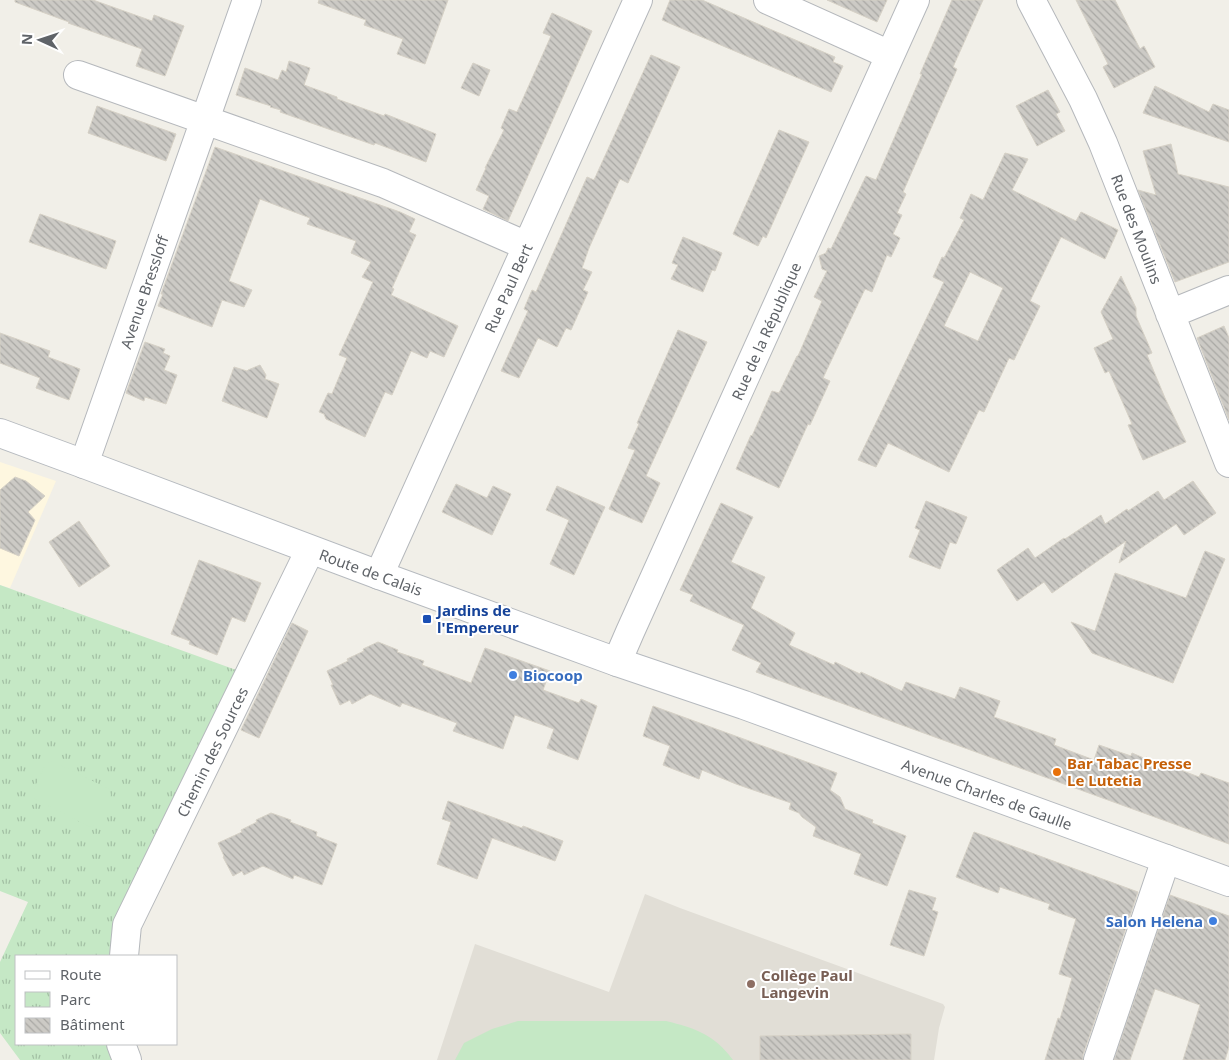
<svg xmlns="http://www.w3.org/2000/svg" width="1229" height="1060" viewBox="0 0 1229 1060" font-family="'Noto Sans',sans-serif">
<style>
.commercial{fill:#fef7e0}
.education{fill:#e1ded6}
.park{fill:url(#park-tufts)}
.pitch{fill:#c5e8c5}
.building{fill:url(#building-back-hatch);stroke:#d6d1c6;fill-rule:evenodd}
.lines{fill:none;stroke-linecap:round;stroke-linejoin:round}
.street-casing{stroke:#b5b8bc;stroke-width:30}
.secondary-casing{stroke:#b6babf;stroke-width:30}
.street{stroke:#fff;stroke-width:28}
.secondary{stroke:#fff;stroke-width:28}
.transit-dot{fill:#1a4fb4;stroke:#fff;stroke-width:2}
.shop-dot{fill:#3f7fe0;stroke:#fff;stroke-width:2}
.food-dot{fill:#e8710a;stroke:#fff;stroke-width:2}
.education-dot{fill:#8d6e63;stroke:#fff;stroke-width:2}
.labels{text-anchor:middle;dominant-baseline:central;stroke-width:4;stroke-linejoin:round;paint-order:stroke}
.street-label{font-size:15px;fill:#5f6368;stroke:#fff}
.transit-label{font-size:15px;font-weight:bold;fill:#164399;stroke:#fff;text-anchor:start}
.shop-label{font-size:15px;font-weight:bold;fill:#366cbe;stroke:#fff;text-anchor:start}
.food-label{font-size:15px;font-weight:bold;fill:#c56008;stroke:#fff;text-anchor:start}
.education-label{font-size:15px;font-weight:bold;fill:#785e54;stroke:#fff;text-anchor:start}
</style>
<defs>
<pattern id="park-tufts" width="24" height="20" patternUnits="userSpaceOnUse" patternTransform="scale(1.25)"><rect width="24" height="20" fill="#c5e8c5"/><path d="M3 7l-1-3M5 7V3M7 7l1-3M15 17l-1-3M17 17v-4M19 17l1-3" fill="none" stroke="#a3c0a4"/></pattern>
<pattern id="building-back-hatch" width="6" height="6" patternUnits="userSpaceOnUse" patternTransform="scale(1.25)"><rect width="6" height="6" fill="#cccac5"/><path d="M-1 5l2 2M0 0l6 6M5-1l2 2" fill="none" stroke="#a9a8a4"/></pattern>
</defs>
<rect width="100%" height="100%" fill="#f1efe8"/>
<!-- commercial -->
<path class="commercial" d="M0,462L56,481L10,588L0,585Z"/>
<!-- education -->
<path class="education" d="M645,894L680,908L943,1004L945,1007L939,1028L934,1060H437L475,944L609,992Z"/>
<!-- park -->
<path class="park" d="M0,585L239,671L120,956H16V1044H116V1060H20L0,1033V962L28,902L0,891Z"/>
<!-- pitch -->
<path class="pitch" d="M52,761L109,789L111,795L96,825L90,827L33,798L32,793L46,763Z
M518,1021H666C695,1028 715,1035 733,1060H455L464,1043L492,1029Z"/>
<!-- building -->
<path class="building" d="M15,0H93L152,21L154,15L184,26L165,76L136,66L142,49L68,23L69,22L15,2Z
M319,0H448L425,64L397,54L403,39L364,25L366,20L318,3Z
M670,0H702L835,57L833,62L843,66L831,92L662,20Z
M827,0H887L877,22Z
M952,0H983L953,67L957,69L903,192L906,194L897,213L902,215L893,234L900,238L891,257L887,255L872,292L865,289L823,378L830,381L810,425L808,424L779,488L736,469L751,435L752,436L772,391L779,393L797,356H798L822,301L814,297L827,271L822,269L819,256L826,253L828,248L831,249L866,176L876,180L922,74H920Z
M1076,0H1115L1140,49L1144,46L1155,67L1114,88L1103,67L1108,64Z
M552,13L592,31L508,221L483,209L489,196L476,190L486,168H485L504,130L501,128L509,109L517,112L551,36L543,33Z
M651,55L680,67L628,183L620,179L589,248L582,268L592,272L583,290L588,292L571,330L566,328L557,347L538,338L519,378L501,371L528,311L524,309L532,290L536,292L587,177L594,180Z
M289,61L310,68L304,85L337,97V99L384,116L385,114L436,134L426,162L375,143L374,145L280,112L281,110L270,107L271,106L236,95L245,68L278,80L282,70L286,72Z
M473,63L490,70L479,96L461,88Z
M1155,86L1209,112L1213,104L1229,110V142L1143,113Z
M1048,90L1060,112L1056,114L1065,131L1037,146L1016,106Z
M97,106L176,134L166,161L88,133Z
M779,130L809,142L766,238L763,236L758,246L733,234Z
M1171,144L1178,174L1229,187V262L1175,282L1138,190L1156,195L1143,151Z
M215,147L400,212L415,219L409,232L416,235L392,288L394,289L391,295L458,326L444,357L430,351L427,358L411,351L392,395L385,392L365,437L326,419L324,414L319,412L328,393L332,394L347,358L339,355L373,282L362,277L371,262L351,253L356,241L307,224L310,218L260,199L229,281L252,290L244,307L222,300L212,327L158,306L163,294H161Z
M1005,153L1028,159L1012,190L1076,221L1081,212L1118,230L1105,259L1061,237L1030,301L1040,306L1014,360L1009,358L984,412L979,410L949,472L888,443L876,467L858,460L944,282L933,277L942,257L944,258L964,220L960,218L971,194L983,200ZM970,272L1003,288L978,341L944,326Z
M40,214L116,241L106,269L29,242Z
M683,237L722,253L715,271L712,270L703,292L671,279L678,265L672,263Z
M1121,276L1136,308V316L1152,353L1147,355L1165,398L1186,442L1143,460L1128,425L1132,424L1109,371L1105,373L1094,348L1113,339L1101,312Z
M1224,326L1229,338V420L1197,338Z
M678,330L707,342L646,476L660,483L642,523L609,509L635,450L628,448L639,424L637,423Z
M0,333L50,351L48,357L80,369L69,400L36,388L40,378L0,363Z
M145,342L165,349L163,353L170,356L164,370L177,375L166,404L145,397L144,401L126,393Z
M260,365L266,375L265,379L279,384L267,418L222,401L234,367L247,371L248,370Z
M15,477L26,481L45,496L28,512L35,520L19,556L0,548V490Z
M1193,481L1216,513L1184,535L1176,524L1119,563L1126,541L1052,593L1044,582L1017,601L997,570L1028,548L1035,558L1064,538L1065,539L1101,515L1105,524L1127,509L1128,511L1158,491L1164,500Z
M456,484L487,498L493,486L511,494L492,535L442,512Z
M557,486L605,507L574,575L550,564L569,520L546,510Z
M926,501L967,517L956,544L950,542L940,569L909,557L920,530L915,528Z
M721,503L753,517L731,562L765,577L751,608L795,633L789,645L834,665L835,662L860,674L861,672L902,691L906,682L955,699L960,687L1000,701L994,717L1056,739L1054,745L1094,760L1099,745L1131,756L1132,753L1146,759V757L1199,777L1201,773L1229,783V844L756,672L761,663L732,650L744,625L690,601L693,595L680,590Z
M79,521L110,566L79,587L49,542Z
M1205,551L1225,559L1173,683L1092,653L1071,622L1095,631L1115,573L1186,598Z
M199,560L261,583L245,622L232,617L217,655L189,644L190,641L171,634Z
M292,623L308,631L259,738L241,730Z
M378,642L398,650L397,652L424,661L422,665L471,683L485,648L550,671L543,690L579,703L581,699L597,706L578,760L547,748L554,729L515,715L503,749L453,731L457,723L402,703L400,707L370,694L352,704L350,700L340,705L331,685H333L327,671L348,661L347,659L364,651L363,649Z
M653,706L837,773L830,790L840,797L845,809L873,820L872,823L906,836L887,886L854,874L861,854L813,836L816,827L802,817L799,813L789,809L791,803L736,784L702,770L699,779L663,765L670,746L643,736Z
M448,801L522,828L523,826L563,841L555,861L492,838L477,879L437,864L451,822L442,819Z
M271,813L291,820L290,822L317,832L316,836L337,844L322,885L294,875L293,879L263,866L244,875L242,871L233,876L223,857L224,856L218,843L242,832L241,830L257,822L256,820Z
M974,832L1138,892L1083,1055V1060H1045L1058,1018L1060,1019L1072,978L1059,974L1076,919L1048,909L1050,904L1000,887L998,893L956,877Z
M909,890L936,898L932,910L938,912L924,956L890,945Z
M1170,895L1229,916V1047L1225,1060H1183L1200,1005L1155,989L1130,1060H1114Z
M911,1034V1060H760V1036Z"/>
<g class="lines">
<defs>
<path id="street" d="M768,0L890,55
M1031,0L1083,99L1103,143L1229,463
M78,75L383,183L527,246
M1170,314L1229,290
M84,464L247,0
M379,575L638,0
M617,662L630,632L915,0
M124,956L127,925L310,550
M121,1044L127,1060
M1098,1060L1166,859"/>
<path id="secondary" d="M0,433L84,464L379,575L617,662L744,705L1229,882"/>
</defs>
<!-- street casing -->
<use href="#street" class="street-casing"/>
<!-- secondary casing -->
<use href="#secondary" class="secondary-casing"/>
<!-- street -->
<use href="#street" class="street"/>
<!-- secondary -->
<use href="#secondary" class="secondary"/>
</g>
<!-- markers -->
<rect class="transit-dot" x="422" y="614" width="10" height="10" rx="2.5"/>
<g class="shop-dot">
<circle cx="513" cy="675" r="5"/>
<circle cx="1213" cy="921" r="5"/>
</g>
<circle class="food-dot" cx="1057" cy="772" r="5"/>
<circle class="education-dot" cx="751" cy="984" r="5"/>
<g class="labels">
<!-- street labels -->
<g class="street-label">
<text transform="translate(1137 229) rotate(69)">Rue des Moulins</text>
<text transform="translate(508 288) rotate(-66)">Rue Paul Bert</text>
<text transform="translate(144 292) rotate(-71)">Avenue Bressloff</text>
<text transform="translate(766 331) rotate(-66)">Rue de la République</text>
<text transform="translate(371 572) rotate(20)">Route de Calais</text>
<text transform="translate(212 752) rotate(-64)">Chemin des Sources</text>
<text transform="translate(987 794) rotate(20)">Avenue Charles de Gaulle</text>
</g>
<!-- transit labels -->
<g class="transit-label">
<text x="437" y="610">Jardins de<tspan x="437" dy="17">l'Empereur</tspan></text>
</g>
<!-- shop labels -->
<g class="shop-label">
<text x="523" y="675">Biocoop</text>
<text x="1203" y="921" text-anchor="end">Salon Helena</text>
</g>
<!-- food labels -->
<g class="food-label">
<text x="1067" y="763">Bar Tabac Presse<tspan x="1067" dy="17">Le Lutetia</tspan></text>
</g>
<!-- education labels -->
<g class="education-label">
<text x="761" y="975">Collège Paul<tspan x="761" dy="17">Langevin</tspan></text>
</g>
</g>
<!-- legend -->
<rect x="15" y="955" width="162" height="90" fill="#ffffff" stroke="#bfc1c3"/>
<rect x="25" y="971" width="25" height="8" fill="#ffffff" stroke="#bfc1c3"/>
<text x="60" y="980" font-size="15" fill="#5f6368">Route</text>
<rect x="25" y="992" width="25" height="15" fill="url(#park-tufts)" stroke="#bfc1c3"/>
<text x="60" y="1005" font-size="15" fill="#5f6368">Parc</text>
<rect x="25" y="1018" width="25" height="15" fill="url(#building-back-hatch)" stroke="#bfc1c3"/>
<text x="60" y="1030" font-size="15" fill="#5f6368">Bâtiment</text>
<!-- north arrow -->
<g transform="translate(40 40) rotate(273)" stroke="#ffffff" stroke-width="4" paint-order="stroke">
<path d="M0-4L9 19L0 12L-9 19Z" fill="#5f6368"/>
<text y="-8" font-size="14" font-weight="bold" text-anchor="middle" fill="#5f6368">N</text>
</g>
</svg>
